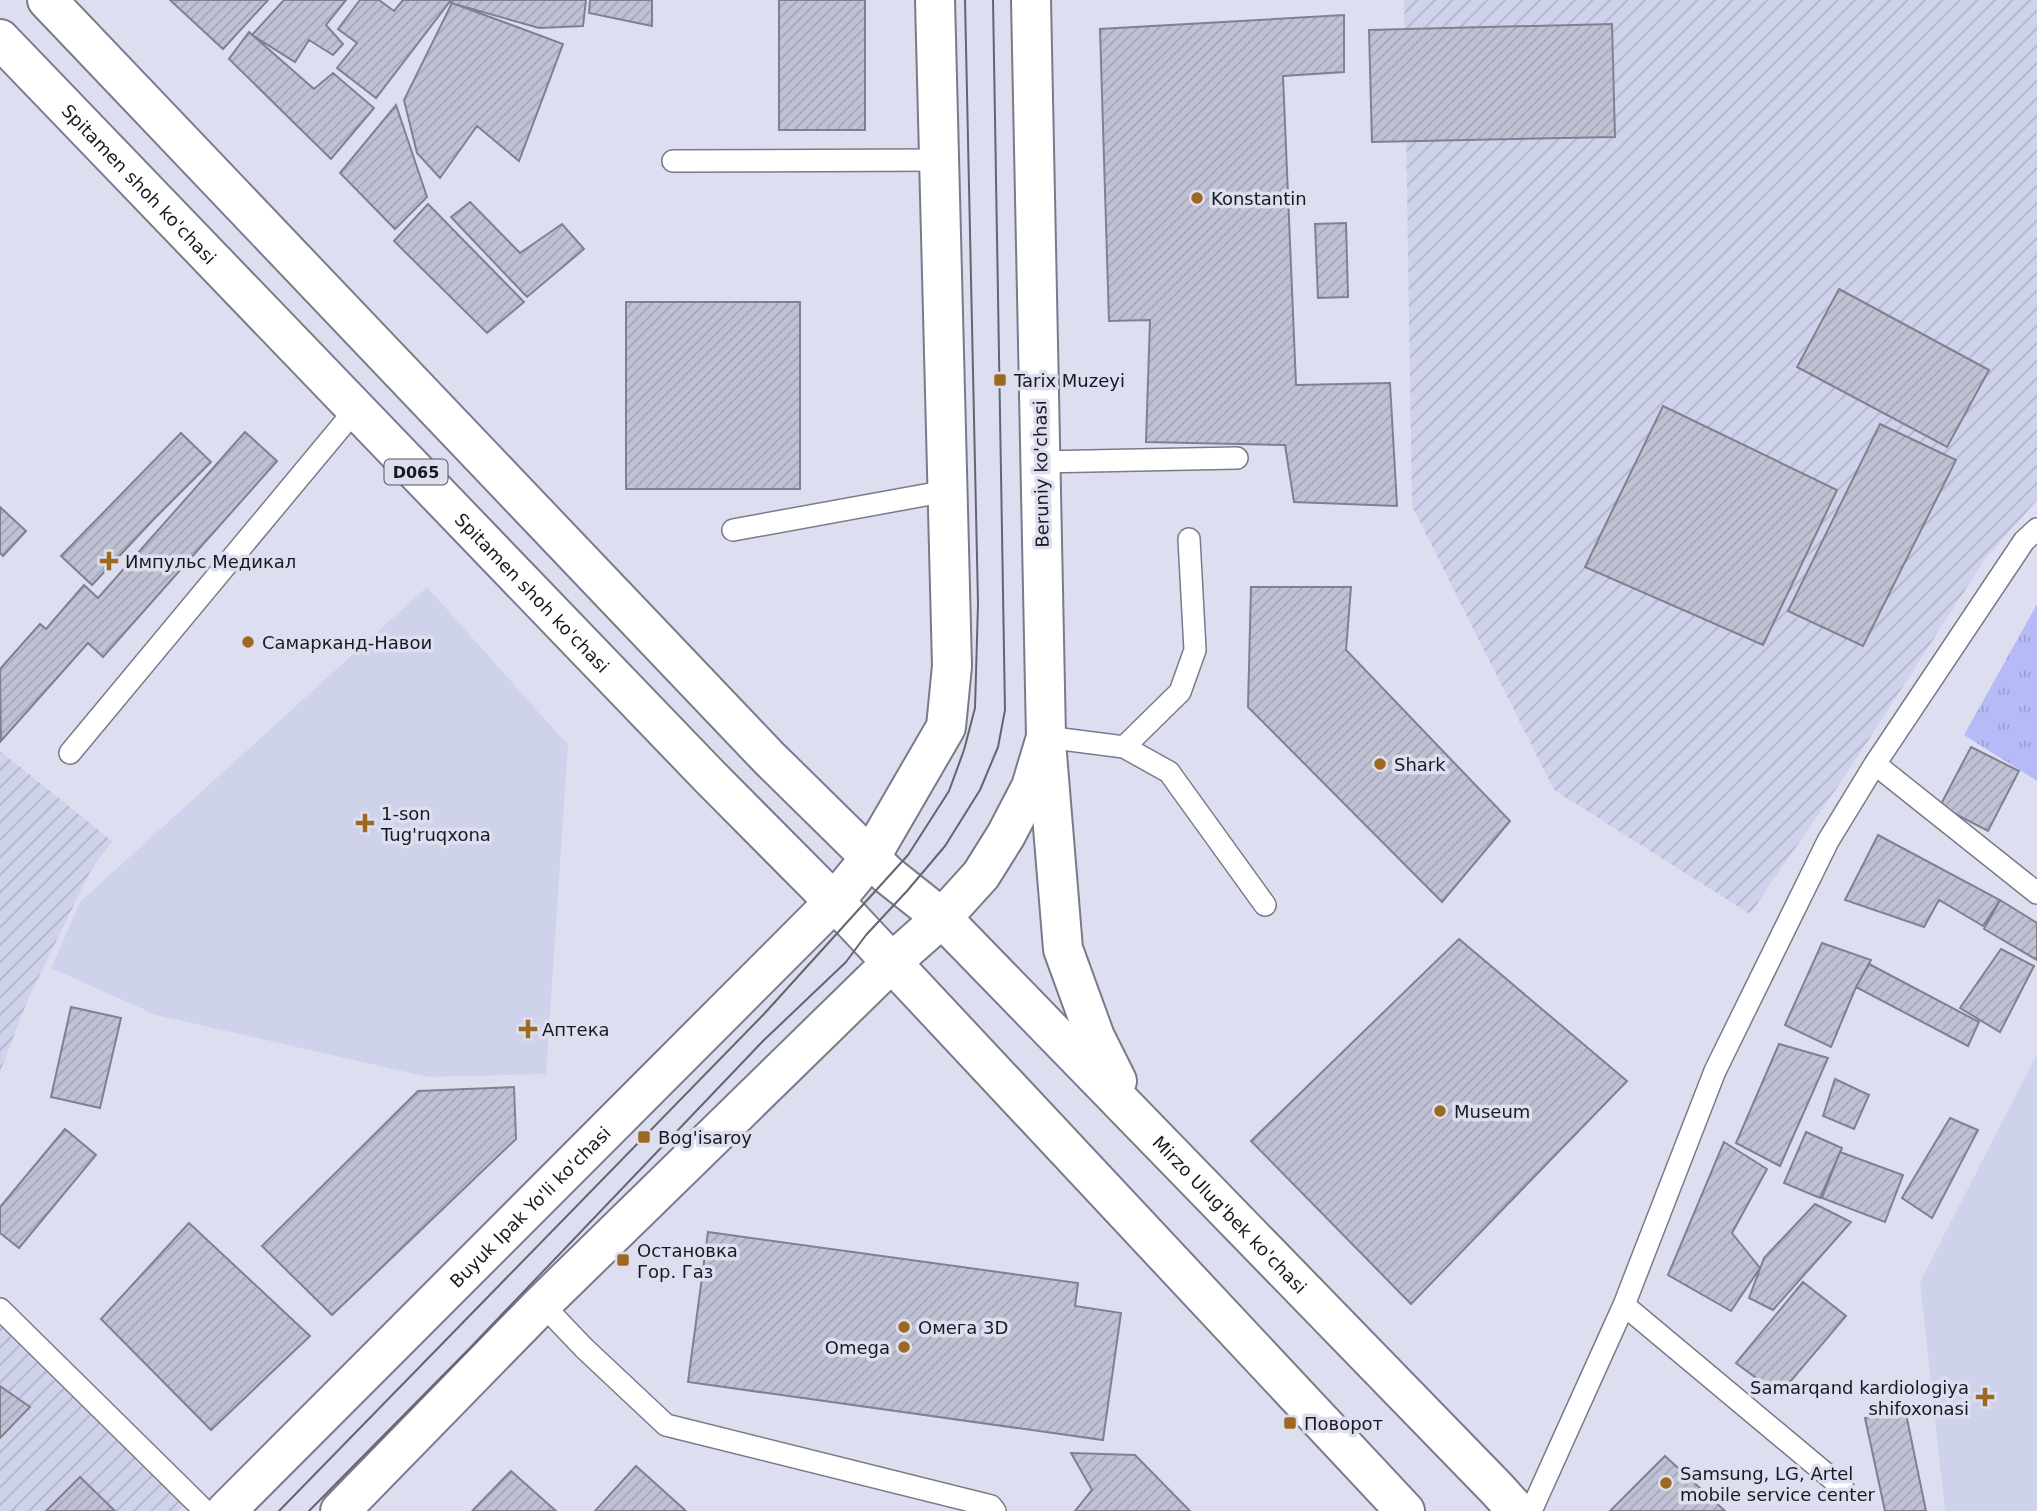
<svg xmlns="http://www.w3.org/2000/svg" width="2037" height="1511" viewBox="0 0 2037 1511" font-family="'DejaVu Sans',sans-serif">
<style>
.built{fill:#cfd2eb}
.industrial{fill:url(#industrial-furrows)}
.grass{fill:url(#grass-tufts)}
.building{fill:url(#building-hatch);stroke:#7f8191;stroke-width:2}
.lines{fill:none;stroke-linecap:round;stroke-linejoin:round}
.lane-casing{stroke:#797b8a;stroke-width:24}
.secondary-casing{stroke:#797b8a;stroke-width:42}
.primary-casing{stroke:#797b8a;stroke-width:42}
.lane{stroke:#fff;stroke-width:21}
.secondary{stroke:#fff;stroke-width:38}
.primary{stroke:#fff;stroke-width:38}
.tram{stroke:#63656f;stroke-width:2}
.poi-dot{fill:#9d6920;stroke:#dddff1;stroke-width:2.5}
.labels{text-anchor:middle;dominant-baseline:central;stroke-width:7;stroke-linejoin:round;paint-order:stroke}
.shield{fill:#dddff1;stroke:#54555f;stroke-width:2}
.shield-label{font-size:16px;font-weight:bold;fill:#191a20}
.street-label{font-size:18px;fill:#191a20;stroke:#dddff1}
.poi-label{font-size:18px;fill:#191a20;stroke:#dddff1;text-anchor:start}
</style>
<defs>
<pattern id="industrial-furrows" width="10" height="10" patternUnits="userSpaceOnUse" patternTransform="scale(1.75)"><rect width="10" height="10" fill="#cfd2eb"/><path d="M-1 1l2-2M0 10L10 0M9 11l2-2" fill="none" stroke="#b1b4c9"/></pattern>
<pattern id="grass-tufts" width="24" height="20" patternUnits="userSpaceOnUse" patternTransform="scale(1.75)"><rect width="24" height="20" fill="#b6bbf8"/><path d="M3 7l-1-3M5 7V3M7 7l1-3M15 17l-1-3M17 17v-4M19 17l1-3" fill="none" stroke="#9ca0d4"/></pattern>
<pattern id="building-hatch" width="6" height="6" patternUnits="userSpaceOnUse" patternTransform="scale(1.75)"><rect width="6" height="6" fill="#c0c2d3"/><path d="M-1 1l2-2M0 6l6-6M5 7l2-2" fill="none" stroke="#a4a6b5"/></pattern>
</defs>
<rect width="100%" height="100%" fill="#dddff1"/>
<!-- built -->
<path class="built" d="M427,587L568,745L546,1074L428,1077L156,1015L51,968L80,902Z
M2037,1054V1511H1945L1920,1282Z"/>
<!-- industrial -->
<path class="industrial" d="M1404,0H2037V500L1985,559L1851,767L1750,914L1554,790L1412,506Z
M0,751L112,841L90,872L29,997L0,1072Z
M0,1300L187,1502L179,1511H0Z"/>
<!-- grass -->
<path class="grass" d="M2037,604V781L1964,735Z"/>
<!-- building -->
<path class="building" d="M170,0H268L223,49Z
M284,0H346L326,25L343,44L333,55L309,40L295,62L252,35Z
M360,0H379L394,11L403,0H451L376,98L337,68L357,43L338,29Z
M453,0H586L583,26L539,28L451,3Z
M590,0H652V26L589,13Z
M779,0H865V130H779Z
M452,3L563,44L519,161L477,126L440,178L417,153L404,100Z
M1344,15V72L1283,76L1296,385L1390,383L1397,506L1294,502L1285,445L1146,442L1150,320L1109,321L1100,29Z
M1612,24L1615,137L1372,142L1369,30Z
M249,32L314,89L333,73L374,108L331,159L229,59Z
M396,105L427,197L395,229L340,173Z
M470,202L520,253L562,224L584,249L527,297L451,217Z
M428,204L524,302L487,333L394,241Z
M1346,223L1348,297L1318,298L1315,224Z
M1839,289L1989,370L1947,447L1797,367Z
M626,302H800V489H626Z
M1663,406L1837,490L1763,645L1585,567Z
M1880,424L1956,460L1863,646L1788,611Z
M245,432L277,461L103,657L88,643L1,741L0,669L40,624L46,629L84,585L98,598Z
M181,433L211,462L154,519L92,585L61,556Z
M0,507L26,531L3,556L0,553Z
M1251,587H1351L1346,650L1510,821L1442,902L1248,707Z
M1971,747L2019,771L1988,831L1940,806Z
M1878,835L2000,900L1983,926L1939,900L1924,927L1845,900Z
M2000,900L2037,923V960L1984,929Z
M1459,939L1627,1081L1411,1304L1251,1141Z
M1822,943L1871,960L1856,987L1831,1047L1785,1025Z
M2001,949L2034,966L2000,1032L1960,1008Z
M1869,964L1979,1022L1968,1046L1856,987Z
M71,1007L121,1018L100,1108L51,1097Z
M1779,1044L1828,1058L1780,1166L1736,1143Z
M1835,1079L1869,1095L1854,1129L1823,1116Z
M514,1087L516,1139L332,1315L262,1246L418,1091Z
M1950,1118L1978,1130L1932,1218L1902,1198Z
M65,1129L96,1155L19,1248L0,1233V1207Z
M1806,1132L1842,1148L1820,1198L1784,1183Z
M1724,1142L1767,1169L1732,1233L1760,1268L1731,1311L1668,1275Z
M1840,1152L1903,1175L1885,1222L1822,1198Z
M1815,1204L1851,1222L1773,1310L1749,1298L1764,1258Z
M189,1223L310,1336L211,1430L101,1319Z
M708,1232L1078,1283L1075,1306L1121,1313L1103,1440L688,1382Z
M1803,1282L1846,1316L1779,1395L1736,1363Z
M0,1386L30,1407L0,1438Z
M1905,1409L1926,1511H1885L1865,1418Z
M1071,1453L1135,1455L1190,1511H1075L1092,1490Z
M1665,1456L1725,1511H1610Z
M636,1466L686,1511H595Z
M511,1471L556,1511H472Z
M80,1477L115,1511H46Z"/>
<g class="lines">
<defs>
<path id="lane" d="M673,161L939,160
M1040,462L1237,458
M733,530L947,491
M1046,737L1124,747L1169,772L1265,905
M1124,747L1180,692L1195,650L1189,539
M70,753L356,409
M1875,764L2037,893
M542,1304L584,1348L666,1425L991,1506L995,1511
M1624,1305L1843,1488
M0,1309L205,1511
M1531,1511L1624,1305L1715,1071L1828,841L1875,764L2024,541L2037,529"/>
<g id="secondary">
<path id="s1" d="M226,1511L834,902"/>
<path d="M340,1511L542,1304L891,963"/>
</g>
<g id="primary">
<path id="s2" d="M47,0L769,758L888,875L942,918L1497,1489L1517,1511"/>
<path id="s3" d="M0,39L710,777L851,919L1405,1511"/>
<path d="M1047,754L1063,949L1095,1037L1117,1081"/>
<path d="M834,902L870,858L946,727L952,666L935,0"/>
<path d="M891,963L942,918L981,875L1006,835L1031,787L1046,737L1031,0"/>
</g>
</defs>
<!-- lane casing -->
<use href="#lane" class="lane-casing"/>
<!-- secondary casing -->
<use href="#secondary" class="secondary-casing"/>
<!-- primary casing -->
<use href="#primary" class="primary-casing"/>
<!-- lane -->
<use href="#lane" class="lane"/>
<!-- secondary -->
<use href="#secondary" class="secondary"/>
<!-- primary -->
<use href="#primary" class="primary"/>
<!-- tram -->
<path class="tram" d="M279,1511L764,1014L908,855L949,791L964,750L975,708L978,604L965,0
M309,1511L468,1350L763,1041L846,962L866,935L907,891L945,846L980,790L998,747L1005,710L993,0"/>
</g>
<!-- markers -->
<g class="poi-dot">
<circle cx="1197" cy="198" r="7"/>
<rect x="993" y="373" width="14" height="14" rx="3.5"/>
<path d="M105.5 550.5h7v7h7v7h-7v7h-7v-7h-7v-7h7z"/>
<circle cx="248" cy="642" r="7"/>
<circle cx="1380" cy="764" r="7"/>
<path d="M361.5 812.5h7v7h7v7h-7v7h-7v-7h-7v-7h7z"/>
<path d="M524.5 1018.5h7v7h7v7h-7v7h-7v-7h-7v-7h7z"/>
<circle cx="1440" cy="1111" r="7"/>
<rect x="637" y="1130" width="14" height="14" rx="3.5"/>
<rect x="616" y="1253" width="14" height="14" rx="3.5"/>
<circle cx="904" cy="1327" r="7"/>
<circle cx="904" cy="1347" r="7"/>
<path d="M1981.5 1386.5h7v7h7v7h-7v7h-7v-7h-7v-7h7z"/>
<rect x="1283" y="1416" width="14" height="14" rx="3.5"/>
<circle cx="1666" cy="1483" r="7"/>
</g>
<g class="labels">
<!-- shield labels -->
<rect class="shield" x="384.5" y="459.5" width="63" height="25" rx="5"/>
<g class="shield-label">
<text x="416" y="472">D065</text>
</g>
<!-- street labels -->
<g class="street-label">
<text stroke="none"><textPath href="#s3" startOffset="201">Spitamen shoh ko'chasi</textPath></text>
<text transform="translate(1041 474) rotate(-91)">Beruniy ko'chasi</text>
<text stroke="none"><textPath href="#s3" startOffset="768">Spitamen shoh ko'chasi</textPath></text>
<text stroke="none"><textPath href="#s1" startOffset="430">Buyuk Ipak Yo'li ko'chasi</textPath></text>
<text stroke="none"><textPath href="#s2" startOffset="1696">Mirzo Ulug'bek ko'chasi</textPath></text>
</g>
<!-- poi labels -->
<g class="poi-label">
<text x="1211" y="198">Konstantin</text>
<text x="1014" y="380">Tarix Muzeyi</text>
<text x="125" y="561">Импульс Медикал</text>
<text x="262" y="642">Самарканд-Навои</text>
<text x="1394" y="764">Shark</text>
<text x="381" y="813">1-son<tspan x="381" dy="21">Tug'ruqxona</tspan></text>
<text x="542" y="1029">Аптека</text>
<text x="1454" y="1111">Museum</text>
<text x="658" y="1137">Bog'isaroy</text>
<text x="637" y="1250">Остановка<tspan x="637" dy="21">Гор. Газ</tspan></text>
<text x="918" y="1327">Омега 3D</text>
<text x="890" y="1347" text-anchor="end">Omega</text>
<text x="1969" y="1387" text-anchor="end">Samarqand kardiologiya<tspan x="1969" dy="21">shifoxonasi</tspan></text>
<text x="1304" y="1423">Поворот</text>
<text x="1680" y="1473">Samsung, LG, Artel<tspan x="1680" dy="21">mobile service center</tspan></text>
</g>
</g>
</svg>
